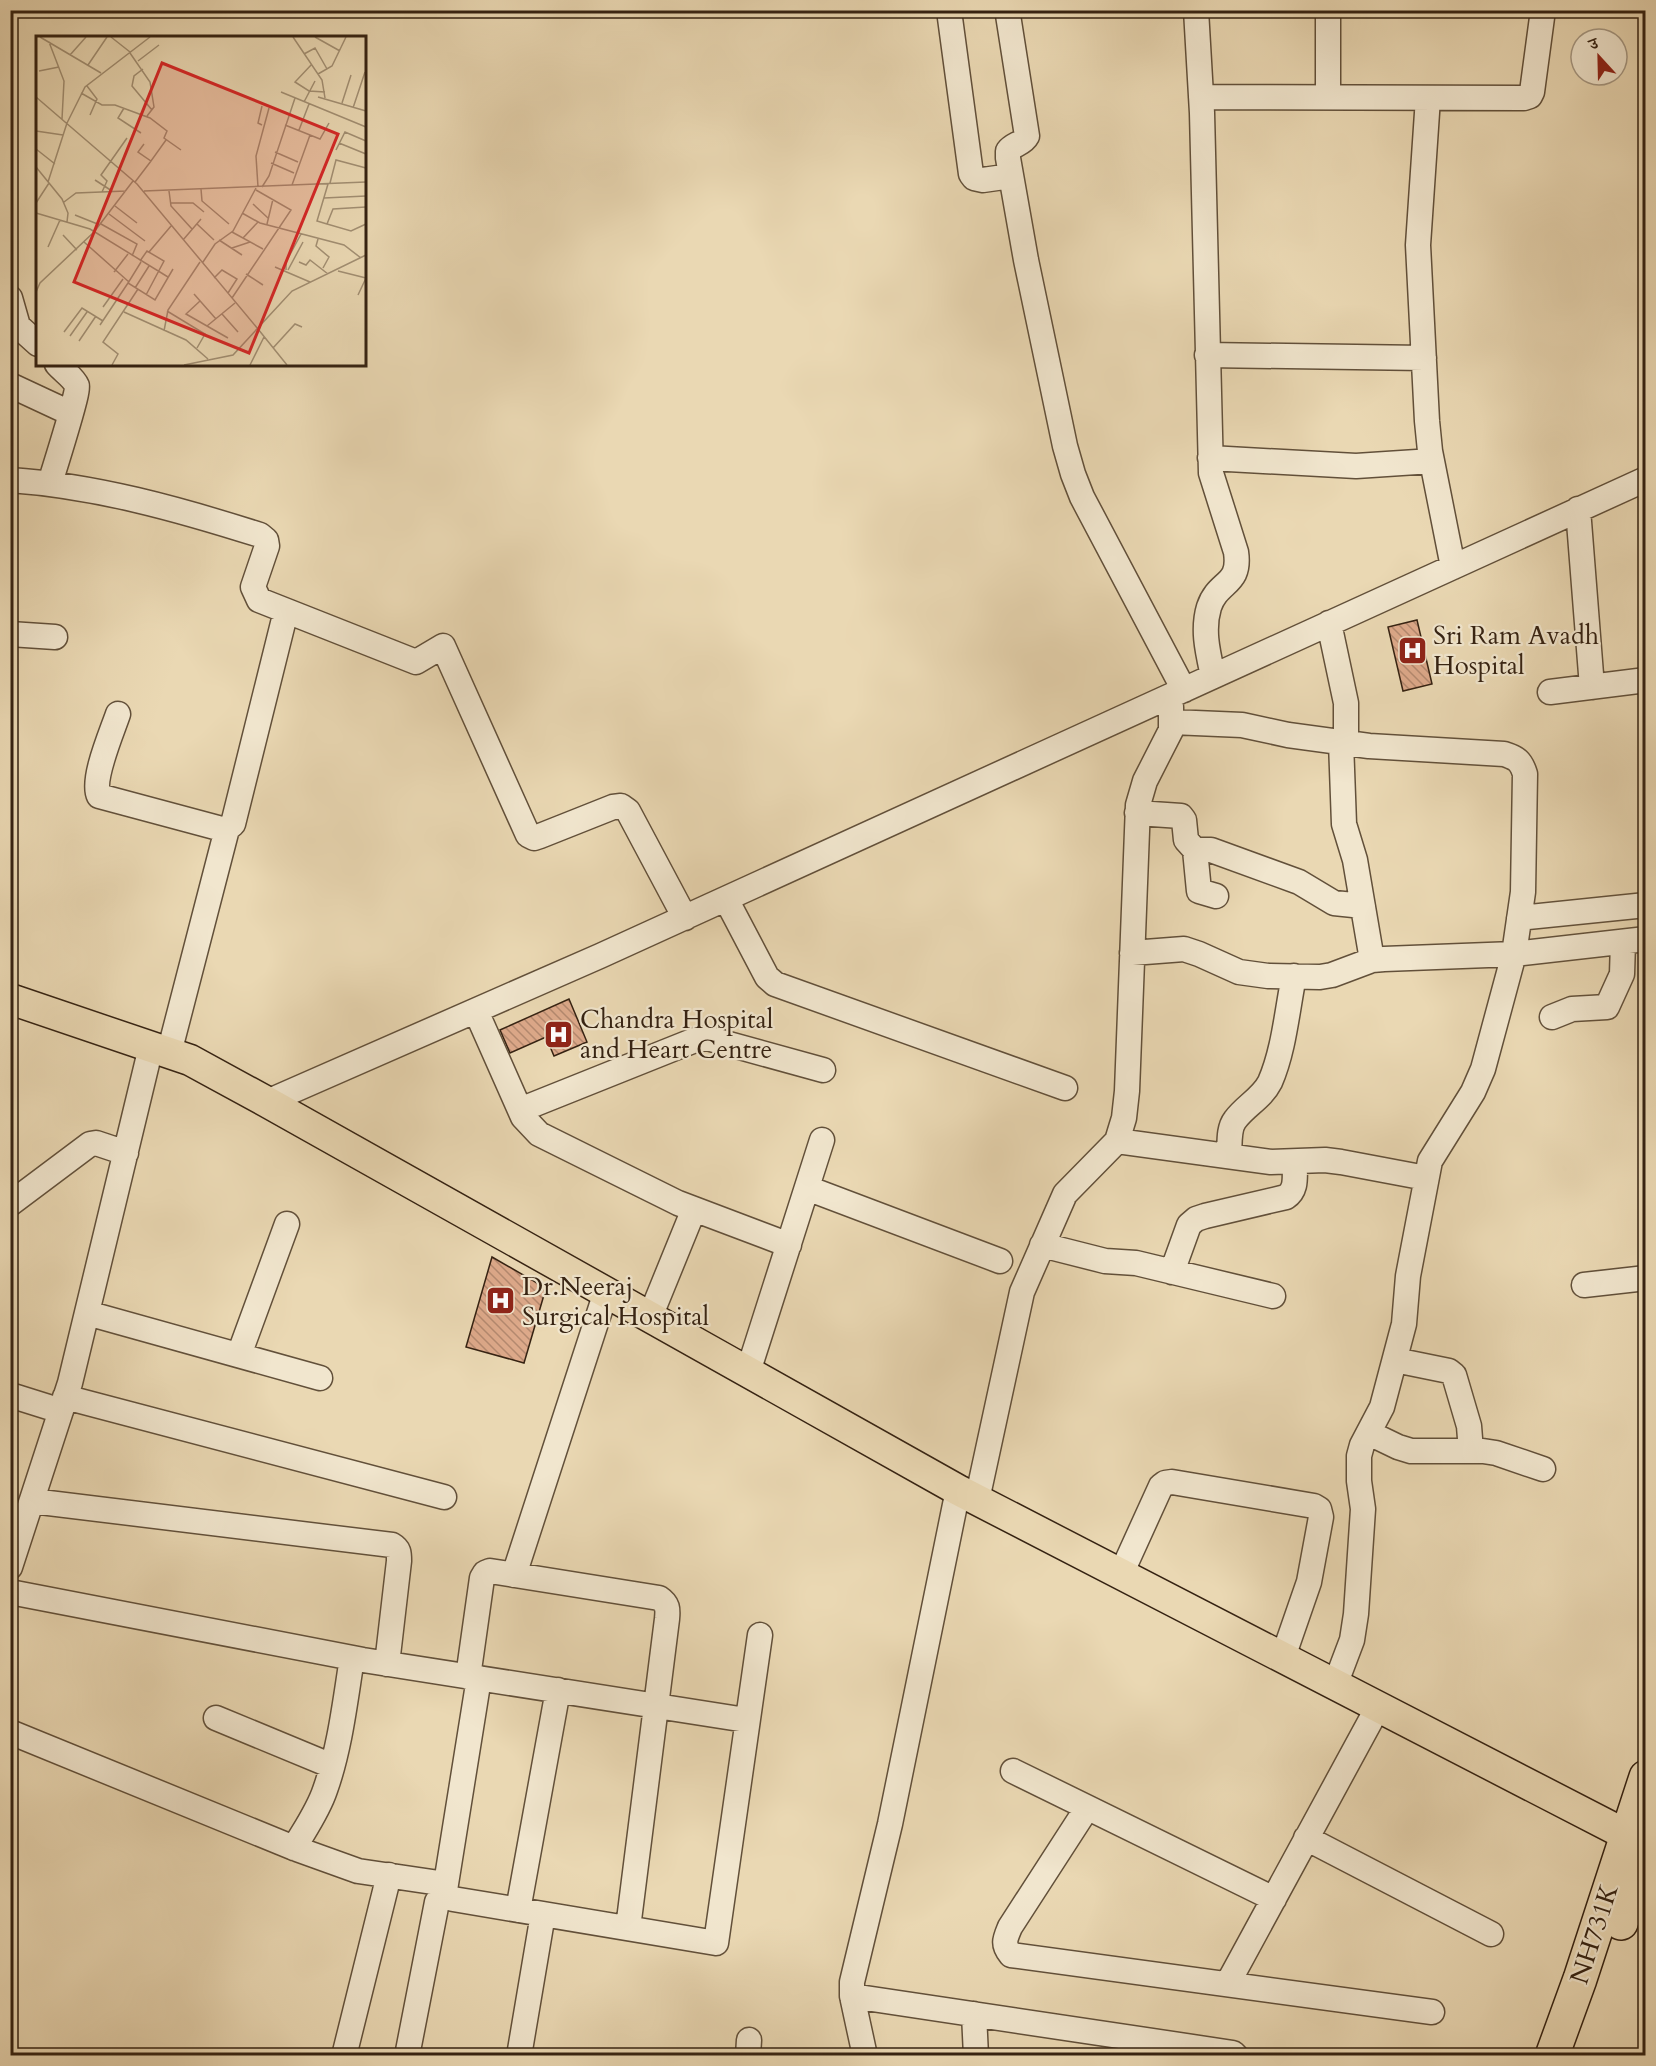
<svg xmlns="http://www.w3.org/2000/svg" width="1656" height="2066" viewBox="0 0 1656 2066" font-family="Cardo,'Noto Serif Devanagari',serif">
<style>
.building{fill:url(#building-back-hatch);stroke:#352212;stroke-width:1.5}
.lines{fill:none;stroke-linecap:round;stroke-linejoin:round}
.minor-casing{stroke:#62503a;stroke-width:27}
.major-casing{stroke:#352212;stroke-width:33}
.highway-casing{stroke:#352212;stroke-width:36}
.minor{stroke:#f1e6ce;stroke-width:24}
.major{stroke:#ead8b3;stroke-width:30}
.highway{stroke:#ead8b3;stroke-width:33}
.labels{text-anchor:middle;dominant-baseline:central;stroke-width:4.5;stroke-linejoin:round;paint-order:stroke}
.poi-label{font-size:26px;fill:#352212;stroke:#f1e6ce;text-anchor:start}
.street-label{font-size:26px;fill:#352212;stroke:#f1e6ce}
.inset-road{fill:none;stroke:#a28f73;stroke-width:1.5}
.view{fill:#d62828;fill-opacity:0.15;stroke:#d62828;stroke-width:3}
.inset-edge{fill:none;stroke:#352212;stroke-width:3}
</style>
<defs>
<pattern id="building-back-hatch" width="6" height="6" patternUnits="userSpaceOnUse" patternTransform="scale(1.5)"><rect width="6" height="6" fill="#dda98a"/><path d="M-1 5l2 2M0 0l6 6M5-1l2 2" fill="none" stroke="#b4896f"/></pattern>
</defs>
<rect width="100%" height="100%" fill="#ead8b3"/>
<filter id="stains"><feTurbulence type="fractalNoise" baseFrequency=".00333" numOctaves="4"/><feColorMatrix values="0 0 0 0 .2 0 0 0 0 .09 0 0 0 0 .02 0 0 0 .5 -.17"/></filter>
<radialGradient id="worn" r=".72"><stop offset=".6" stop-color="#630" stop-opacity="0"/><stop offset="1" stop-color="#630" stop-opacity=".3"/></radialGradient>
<!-- building -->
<path class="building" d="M1417,620L1432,684L1403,691L1388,627Z
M569,999L587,1042L554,1056L546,1037L510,1053L500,1030Z
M492,1257L546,1288L524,1363L466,1347Z"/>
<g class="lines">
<defs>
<path id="minor" d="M1196,10L1202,113L1211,473L1236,552C1241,586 1218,580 1209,607C1202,630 1208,653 1213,676
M1328,10V97
M1008,15L1027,136C1023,144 1013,144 1008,151V158L1026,260L1065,446L1073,474L1082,497L1184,690
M950,18L971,174L974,178L983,180L1011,176
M1201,97L1524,98L1530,96L1532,92L1543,10
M1428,98L1418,245L1427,421L1430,451L1453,567
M10,298L18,326L38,344
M1207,355L1424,358
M10,385L70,413
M1210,458L1356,466L1432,461
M10,480C96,486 178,509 260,535L266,540L267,546L253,587L259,600L416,662L443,646L528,835L534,838L540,836L613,807L621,806L628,811L685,918
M50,483C54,470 79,391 77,386C74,378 63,371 57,364
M1578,509L1592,687
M1329,623L1346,703V743
M10,634L55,637
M1550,692L1646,680
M118,714C112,732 91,780 99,796L222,829H227L233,824L286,611
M1172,722L1242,725L1288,735L1369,746L1504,754C1517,758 1521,761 1525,774L1523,892L1514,954L1483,1069L1473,1092L1430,1161L1408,1276L1404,1324L1382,1407L1362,1445L1359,1456V1481L1363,1509L1356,1614L1352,1640L1335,1685
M1341,742L1344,824L1355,860L1372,960
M1137,813L1181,816L1184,820L1186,840L1195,850L1199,891L1216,896
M1195,850H1211L1299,882L1334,903L1363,906
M726,899L767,977L775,984L1065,1088
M1519,918L1646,905
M1132,953L1184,949L1199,954L1239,972L1268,976L1320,977L1332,975L1372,960L1384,959L1514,954L1646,939
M476,1011L523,1117L539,1134L678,1203L789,1245
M1552,1017L1572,1009L1607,1007L1622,974L1623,942
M169,1053L227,829
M267,1102L600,956L1646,479
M520,1110L695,1040L707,1038L823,1070
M1117,1141L1271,1162L1325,1160L1341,1162L1426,1178
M1229,1156C1230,1145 1228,1129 1235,1120C1245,1106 1262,1098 1270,1082C1284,1050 1287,1011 1294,976
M807,1188L1000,1261
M10,1204L90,1144L96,1143L126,1153
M1042,1245L1105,1261L1136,1263L1273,1296
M1172,1272L1189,1225L1196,1219L1205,1216L1286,1197C1298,1189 1294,1175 1295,1162
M1584,1285L1646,1278
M87,1313L320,1378
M650,1317L694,1209
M239,1355L287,1224
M1395,1360L1449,1371L1454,1375L1469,1426L1471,1451
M748,1372L822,1140
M10,1395L61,1411
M65,1397L444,1497
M1369,1433L1398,1447L1411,1451H1483L1496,1453L1543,1469
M977,1500L1022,1292L1065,1194L1117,1141L1124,1118L1127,1091L1138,805L1145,781L1171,730V707
M32,1501L392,1545C399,1549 399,1553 399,1561L387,1664
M10,1567L70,1383L151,1047
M1121,1574L1161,1486L1165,1483L1172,1482L1314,1506L1319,1509L1321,1517L1309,1582L1283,1657
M514,1575L606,1292
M10,1592L363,1660L746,1720
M468,1677L482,1578L485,1573L490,1571L659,1598C668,1604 668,1609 667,1619L628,1928
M479,1678L445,1890L447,1895L453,1899L716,1943L760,1635
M216,1718L332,1766
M10,1732L294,1848L358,1871L446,1884
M1013,1771L1274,1899
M1087,1808L1010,1927C1005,1939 1002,1944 1011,1955L1432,2012
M1306,1838L1491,1934
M294,1848C305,1829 318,1811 325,1790C340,1748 345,1702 352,1658
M518,1910L558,1690
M1228,1983L1378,1707
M852,1996L1233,2053L1236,2056
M974,2014L976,2056
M344,2056L389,1875
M407,2056L437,1902L445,1890
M519,2056L543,1914
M748,2056L749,2040
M865,2056L852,1996V1982L890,1824L958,1490"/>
<path id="major" d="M10,999L190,1060L267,1102L958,1490L1646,1845"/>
<path id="highway" d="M1621,1923L1646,1851
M1552,2056L1580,1979L1646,1777"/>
</defs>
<!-- minor casing -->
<use href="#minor" class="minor-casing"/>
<!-- major casing -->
<use href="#major" class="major-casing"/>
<!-- highway casing -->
<use href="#highway" class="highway-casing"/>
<!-- minor -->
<use href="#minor" class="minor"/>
<!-- major -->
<use href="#major" class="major"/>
<!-- highway -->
<use href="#highway" class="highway"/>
</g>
<!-- icons -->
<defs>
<symbol id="hospital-square" viewBox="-11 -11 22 22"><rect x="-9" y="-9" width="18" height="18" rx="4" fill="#8f2418" stroke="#f1e6ce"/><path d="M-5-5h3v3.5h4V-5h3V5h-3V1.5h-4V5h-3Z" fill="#fff"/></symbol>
</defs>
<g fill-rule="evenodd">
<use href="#hospital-square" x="1396" y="634" width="33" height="33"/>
<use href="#hospital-square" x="542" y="1018" width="33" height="33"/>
<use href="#hospital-square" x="484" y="1284" width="33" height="33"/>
</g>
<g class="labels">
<!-- poi labels -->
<g class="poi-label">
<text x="1433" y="635">Sri Ram Avadh<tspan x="1433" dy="30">Hospital</tspan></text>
<text x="580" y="1019">Chandra Hospital<tspan x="580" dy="30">and Heart Centre</tspan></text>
<text x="522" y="1286">Dr.Neeraj<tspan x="522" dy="30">Surgical Hospital</tspan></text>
</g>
<!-- street labels -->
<g class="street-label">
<text transform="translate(1594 1934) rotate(-72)">NH731K</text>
</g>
</g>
<!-- overview -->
<g transform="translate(36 36)">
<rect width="330" height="330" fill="#ead8b3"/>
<path class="inset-road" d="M4,1L65,37M75,1L94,16M257,1L286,44L289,62M279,1L304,15M13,6L28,45L26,83M94,17L114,46L118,71L111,80M268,18L279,12L291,33M34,19L50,1M102,25L123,9M276,28L259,46L273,55L289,56M52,29L71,1M107,33L98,40L96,50L116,74M3,35L23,31M282,38L296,30L310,1M51,50L61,63L54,79M245,56L330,91M45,57L66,69H79L114,82L131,95L128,102L145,114M0,61L101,148L222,293M282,61L330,75M268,66L279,45M306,67L315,39M88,72L82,82L105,97M317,72L329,36M31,87L49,51L114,1M226,89L222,87L226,70M249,89L284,103L293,87M263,94L273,68M0,95L27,99M303,107L330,118M108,108L102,116L115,125L130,104M0,113L19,128M300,114L309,96L330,105M239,116L262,126M235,127L258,137M0,131L26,163L32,177L31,186M59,144L76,155M12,146L31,87M99,146L115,125M294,147L300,124L330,132M256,149L274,99M222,151L220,120L233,72M226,151L233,140L259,62M165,153L166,165L193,188M108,155L330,146M133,155L135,170L156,193M66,156L71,145L65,139L91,102M288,162L330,160M28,166L40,157L90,155M0,167L13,147M134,167H157L168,176M217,168L232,182M79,170L101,187M330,171L297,173L291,188L315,195L330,188M0,177L54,193L132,241M206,177L224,187L308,209L325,222M73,178L109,205M39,179L64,189M65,188L101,208L96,220M161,188L178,204M231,188L237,163M291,188L281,185L292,148M196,196L227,213M27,199L41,214M207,202L222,186M282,203L280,210L293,221L287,232M147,204L165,183M183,204L206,219M48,206L93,246M12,211L24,184M196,212L214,206M113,216L135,190M104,225L111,215L128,225L110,259M105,226L92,247L119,264L137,233M167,226L179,208L197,195L220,152M263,226L270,229L274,224L292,238M239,231L274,246M250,234V226L265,198M252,234L267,206M302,235L330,242M78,236L92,218M210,238L227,249M178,242L186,234L201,243L192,257M99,252L113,230M0,256L4,247L58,196L97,145M158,258L180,283M322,259L330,242M196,262L255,174L220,154M164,265L150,278L192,302M67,271L87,243M131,275L169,298L161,312M88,276L150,304L172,323M186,278L202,296M64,289L92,247M171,290L199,267M222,293L251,329M128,295L132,274L164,226M28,296L46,272L67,285M34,300L51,276M43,305L60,280M237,312L259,288L266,291M76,329L82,318L67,306L102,253M148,329L197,319L256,255L330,219M214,329L228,301"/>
<path class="view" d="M126,27L302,98L213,317L38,246Z"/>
<rect width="330" height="330" class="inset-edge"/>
</g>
<!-- margin -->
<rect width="1656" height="2066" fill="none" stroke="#ead8b3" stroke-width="36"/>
<rect x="12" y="12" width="1632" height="2042" fill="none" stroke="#352212" stroke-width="3"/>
<rect x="18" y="18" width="1620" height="2030" fill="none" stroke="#352212" stroke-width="1.5"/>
<!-- north arrow -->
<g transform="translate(1599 57) rotate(338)"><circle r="28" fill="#f1e6ce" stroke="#a69883" stroke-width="1.5"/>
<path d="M0-4.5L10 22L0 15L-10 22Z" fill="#8f2418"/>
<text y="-9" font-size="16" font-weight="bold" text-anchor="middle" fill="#352212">उ</text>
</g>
<rect width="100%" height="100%" filter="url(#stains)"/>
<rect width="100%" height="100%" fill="url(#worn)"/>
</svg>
